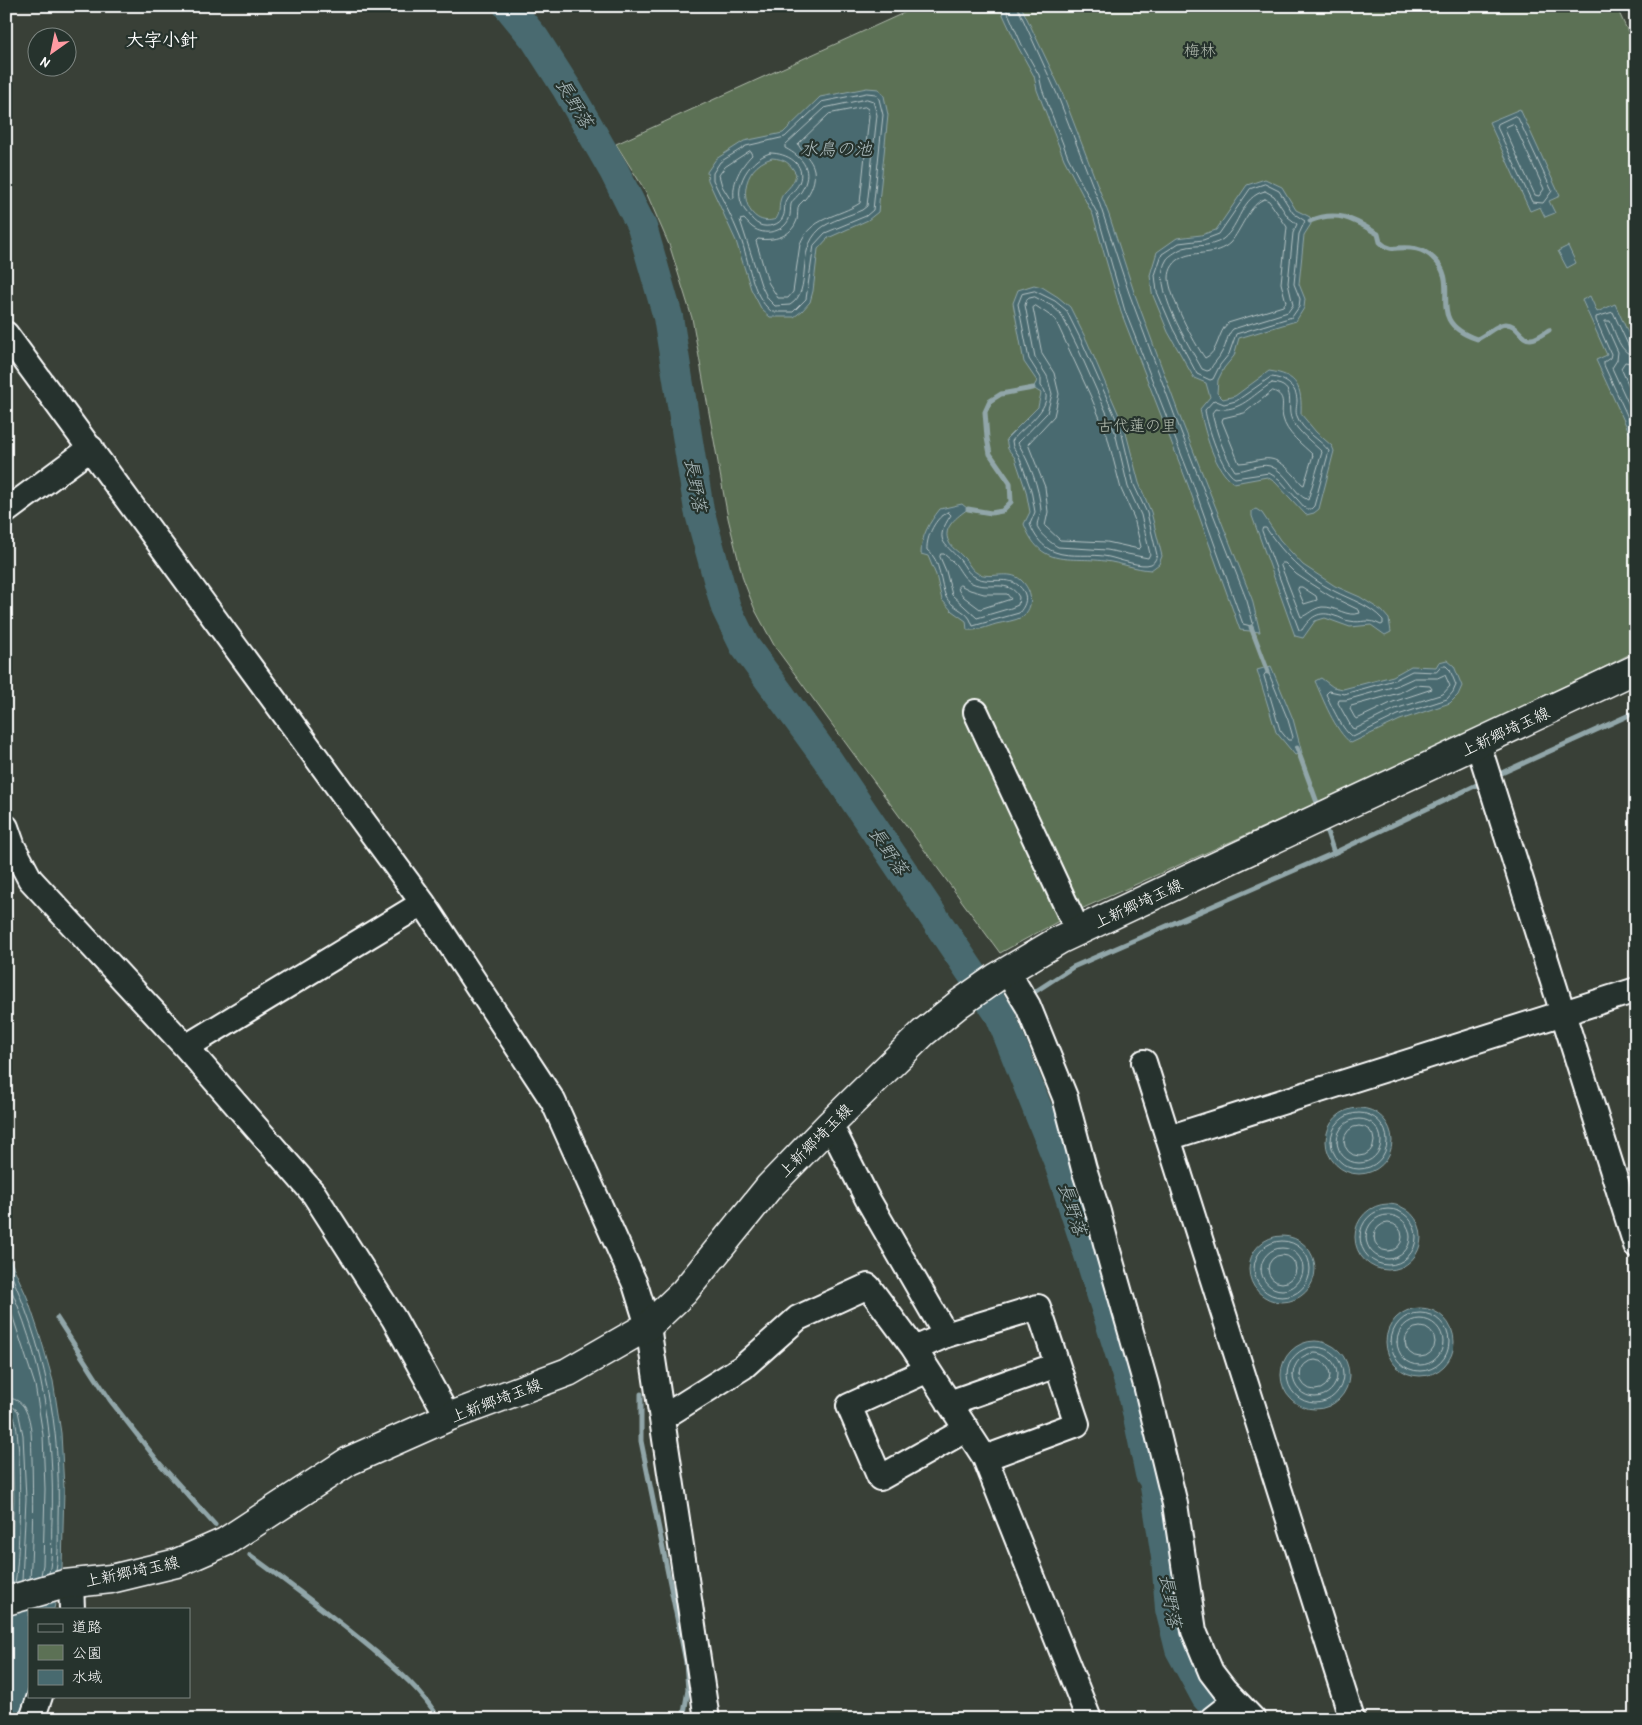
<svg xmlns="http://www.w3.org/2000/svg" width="1642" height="1725" viewBox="0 0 1642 1725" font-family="'Patrick Hand','Klee One',sans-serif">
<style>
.green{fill:#5c7155;stroke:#aeb8aa}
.water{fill:#486a6f;stroke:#91a6a9;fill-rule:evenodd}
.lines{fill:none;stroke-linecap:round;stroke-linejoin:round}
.shore{stroke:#b6c3c5;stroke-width:1}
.stream{stroke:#91a6a9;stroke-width:5}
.river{stroke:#486a6f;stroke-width:30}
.minor-casing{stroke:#fff;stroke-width:28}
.major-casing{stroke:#fff;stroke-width:31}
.minor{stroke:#26332d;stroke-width:24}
.major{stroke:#26332d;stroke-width:28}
.labels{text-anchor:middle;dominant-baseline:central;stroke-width:4.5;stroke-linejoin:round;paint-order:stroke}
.park-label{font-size:16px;fill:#b6bfb2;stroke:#26332d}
.street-label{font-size:16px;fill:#fff;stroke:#26332d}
.neighbourhood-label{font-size:18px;font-weight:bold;fill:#fff;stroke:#26332d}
.water-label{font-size:18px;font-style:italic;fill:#adbcbe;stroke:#26332d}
</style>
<rect width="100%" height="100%" fill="#394037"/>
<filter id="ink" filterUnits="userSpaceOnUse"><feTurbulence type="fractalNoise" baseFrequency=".02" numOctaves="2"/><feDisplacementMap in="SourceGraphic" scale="10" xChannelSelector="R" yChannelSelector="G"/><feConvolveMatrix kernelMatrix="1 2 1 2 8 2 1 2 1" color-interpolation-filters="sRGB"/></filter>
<g filter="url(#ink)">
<!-- green -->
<path class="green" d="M919,6H1616L1636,49V651L1577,681L1310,806L1079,910L1000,953L775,647L755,610L743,579L728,518L692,318L670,247L646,192L616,144Z"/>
<!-- water -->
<path class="water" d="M999,6H1021L1062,92L1109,215L1134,292L1180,417L1252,599L1260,632L1240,630L1188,485L1121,312L1093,215L1064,159L1037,90L1034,76L1018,47Z
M867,88L879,89L884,96L888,115L878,212L868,220L828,238L818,249L813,291L810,302L802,311L794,317H770L762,310L751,289L736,241L708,180L707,172L716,159L744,141L783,133L820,97ZM772,158C785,159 790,163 796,174C793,188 784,190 781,198C778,206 781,212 776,219C743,231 730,171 772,158Z
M1520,109L1560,196L1549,201L1555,213L1545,217L1540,207L1530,211L1489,122Z
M1265,179L1282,187L1296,210L1310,217L1311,224L1304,235L1299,284L1305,299L1304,308L1296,321L1239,338L1234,356L1224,368L1218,380L1217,393L1223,399L1235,396L1269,371C1298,375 1302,387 1301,414L1316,432L1332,446L1334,451L1319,509L1314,513L1306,515L1275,482L1267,477L1234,483C1215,472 1204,430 1200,409L1210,397L1206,383L1194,378L1168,332L1152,293L1150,275L1157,252L1177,238L1201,235L1216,230L1247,185Z
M1568,246L1576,263L1567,268L1558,251Z
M1034,285L1042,287L1058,297L1070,307L1087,341L1125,429L1139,483L1151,512L1162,556L1159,564L1151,570C1135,569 1121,563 1105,561C1068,556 1041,569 1024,524L1030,512L1026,491L1015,458L1008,449L1006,439L1038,407L1041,393L1033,388L1037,381L1024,362L1013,303L1018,290Z
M1590,296L1597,312L1615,304L1636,350V447L1596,360L1607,355L1582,300Z
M962,504L968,509C958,516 941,528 949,542C951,548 958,551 962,556C968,561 970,569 977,573C991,580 1009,569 1021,580C1032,590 1035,607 1022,617C1015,621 1004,622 996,624C986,627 978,631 967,630L966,621L952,611L942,600L936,575L928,556L921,554C921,536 929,523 940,509Z
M1256,509L1262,513L1280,540L1303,565L1335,586L1360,597L1382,611L1389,619L1391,632L1385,635L1371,625L1350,627L1325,618L1315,621L1303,638L1295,636L1252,516V511Z
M1447,660L1454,666L1462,686L1458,695L1450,703L1400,720L1351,743C1335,731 1323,699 1315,681L1321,678L1333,687L1343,689L1393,676L1411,666L1436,667L1439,662Z
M1271,666L1293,719L1302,753L1295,755L1276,732L1257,670Z
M1326 1141a33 33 0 1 1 66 0a33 33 0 1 1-66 0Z
M1355 1237a33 33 0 1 1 66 0a33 33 0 1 1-66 0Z
M1249 1269a33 33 0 1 1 66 0a33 33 0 1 1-66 0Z
M6,1251L27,1297L41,1339L53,1381L61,1433L64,1489L62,1567L54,1609H29V1689L18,1719H6V1598L11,1577L14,1499L12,1436L6,1405Z
M1386 1342a34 34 0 1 1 68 0a34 34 0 1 1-68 0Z
M1281 1375a34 34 0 1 1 68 0a34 34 0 1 1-68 0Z"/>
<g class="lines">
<!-- shore -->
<path class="shore" d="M1005,6L1022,45L1039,75L1042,89L1068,157L1097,213L1125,311L1193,484L1243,624L1251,626L1253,623L1247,601L1176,419L1129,293L1099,202L1057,94L1017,6
M867,93L876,94L879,99L883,115L873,210L866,216L825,233L814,245L806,299L793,312H772C750,294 750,261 740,237C732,217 722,199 713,180V173L720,162L746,146L785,137L822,102Z
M867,99L873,101L877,115L867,206L862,210C851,215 829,221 820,229C794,252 814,290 790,305L775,306L768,299L761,285L740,220L744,219C747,222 751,227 755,229C767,236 784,231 789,219C791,214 790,209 791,204C793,199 798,196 801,192C814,171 804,158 785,148V145L825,108Z
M865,107L868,109L869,116L860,203C839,217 810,217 800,244L793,292L788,298H778L768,282L756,241L758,239C774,241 791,237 797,220C798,216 797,209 799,205C801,203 803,201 805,199C811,192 816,180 814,170C812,159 802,153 798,144L829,114Z
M1515,116L1518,118L1552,191L1543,203L1532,202L1497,127L1498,124Z
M1513,124L1515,126L1544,189L1539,196L1535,195L1505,130L1506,127Z
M750,151L752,155C741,166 732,181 734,198L730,199L722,186L719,175L725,167Z
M770,153C787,153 807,164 799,183C796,190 790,193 787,198C783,204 786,211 783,217C780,225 767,228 760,225C755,223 751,218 748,214C728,193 747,160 770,153Z
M1265,184L1279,191L1293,213L1305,221L1299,234L1294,284L1300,299L1299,307L1292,317L1236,334L1229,354L1220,365L1213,379L1210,380L1197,374L1173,329L1157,292L1155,275L1162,254L1179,243L1203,240L1219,234L1250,189Z
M1265,191L1274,196L1288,217L1297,224L1293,233L1288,283L1293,305L1288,312L1233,329C1226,336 1227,345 1222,352C1219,359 1213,363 1210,370L1207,371L1202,369C1189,345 1149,284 1167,259C1169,256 1176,252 1179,250C1191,243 1210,249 1223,239C1241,225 1240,197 1265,191Z
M1265,199L1269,201L1287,227L1281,283L1286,302L1283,306L1228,323C1217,333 1219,352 1205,358C1194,343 1169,296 1169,278C1169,269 1174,261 1183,257C1195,251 1216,256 1230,243C1241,231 1250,202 1265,199Z
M1035,291L1055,301L1066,310L1083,344L1121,430L1134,485L1147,513L1157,555C1156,558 1155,562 1151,564C1142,568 1118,559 1109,557C1093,553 1070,558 1055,552C1043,548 1034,536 1030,524L1035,512L1031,490L1019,456L1013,447L1012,441C1021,428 1060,404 1041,386V378L1029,359L1018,304L1022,294Z
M1035,297L1052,306L1061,314L1077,346L1115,432L1128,487L1141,515L1150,554L1148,558L1107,550L1058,547C1051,543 1042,536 1038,529C1035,522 1041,517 1041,510C1039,486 1030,464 1018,443L1047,413L1052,394L1047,376L1035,357L1025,305L1027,299Z
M1036,306L1055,319L1091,397L1107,435L1121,489L1134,518L1141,547L1139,549L1107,542L1060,540L1045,526L1048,512L1045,487L1028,444L1054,416L1059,394L1054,373L1042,354L1033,308Z
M1636,350L1629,347L1613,312L1596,317V320L1611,354L1610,358L1604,362V365L1636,435
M1636,356C1620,355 1616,333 1610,321H1605V323L1618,352L1617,360L1612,368L1636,420
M1636,364L1625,362L1621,368L1636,402
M1271,377C1284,378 1297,386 1297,401C1297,405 1295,412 1297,416C1302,431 1320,439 1329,451L1314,506L1311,509H1306L1279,479L1269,473L1235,478C1222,472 1207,425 1205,410L1214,400L1224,404L1236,401Z
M1272,383C1299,385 1285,407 1292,420C1299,433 1312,442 1322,452L1308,500C1293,494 1288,472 1270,466C1259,463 1246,471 1235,471C1224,455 1216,431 1212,413L1215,409C1242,412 1250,396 1272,383Z
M1273,391C1288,396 1280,407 1283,418C1286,433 1303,445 1313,455L1304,485L1302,484C1292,473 1280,456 1263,459C1255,460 1247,463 1239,463L1222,421L1223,418L1244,413Z
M948,512L951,515C934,541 943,541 960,560C965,566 967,573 975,577C992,586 1012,572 1024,592C1028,600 1024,607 1019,613L973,626C972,624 971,621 970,619C965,610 951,607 946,597C940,584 941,559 927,550C926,537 936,516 948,512Z
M1263,528H1266C1284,555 1305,576 1334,591C1351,600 1370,605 1383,620V624L1381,625C1366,617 1363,624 1350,621C1345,621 1340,617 1335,616C1319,610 1310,617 1302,630H1299L1262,531Z
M941,554H944C948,558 953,561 956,565C961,572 964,579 972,583C989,591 1009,578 1019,597L1018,605L1011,608L977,618L952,595L946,571L940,557Z
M1282,563H1285L1296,574L1311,584L1330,596L1359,610L1360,613C1347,618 1336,606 1322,607C1313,608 1308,615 1301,617L1281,566Z
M960,585L970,590L984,594H1007L1011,599L980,609L964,597L959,591L958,587Z
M1299,587H1302L1316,596L1317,600L1304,604L1298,590Z
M1442,666H1446L1450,670L1456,685L1453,692L1447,699L1398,715L1353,737C1343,732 1331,705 1326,694L1329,691L1344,694L1394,680L1412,671L1436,672Z
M1266,673L1269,674L1288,720L1293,737L1291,740H1288L1280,730L1264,676Z
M1445,675L1450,686L1443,694L1395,709L1355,729L1352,728L1338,703L1339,700H1346L1396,686L1414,678H1437Z
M1415,685L1430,686L1432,689L1393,702L1357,719L1355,718L1350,709L1351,706L1399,693Z
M1331 1141a28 28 0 1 1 56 0a28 28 0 1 1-56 0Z
M1337 1141a22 22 0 1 1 44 0a22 22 0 1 1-44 0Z
M1344 1141a15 15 0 1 1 30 0a15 15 0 1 1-30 0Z
M1360 1237a28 28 0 1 1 56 0a28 28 0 1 1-56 0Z
M1366 1237a22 22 0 1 1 44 0a22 22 0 1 1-44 0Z
M1374 1237a14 14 0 1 1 28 0a14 14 0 1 1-28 0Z
M1254 1269a28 28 0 1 1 56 0a28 28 0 1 1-56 0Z
M1261 1269a21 21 0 1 1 42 0a21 21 0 1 1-42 0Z
M1268 1269a14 14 0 1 1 28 0a14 14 0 1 1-28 0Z
M6,1263C45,1348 61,1424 58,1518C58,1535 59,1554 56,1571
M6,1278C42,1356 55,1434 52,1520C51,1537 53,1556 49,1573
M6,1296L35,1385L43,1435L45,1489L43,1565L41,1575
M1391 1342a29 29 0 1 1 58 0a29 29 0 1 1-58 0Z
M1397 1342a23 23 0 1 1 46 0a23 23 0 1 1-46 0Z
M1405 1342a15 15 0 1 1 30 0a15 15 0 1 1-30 0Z
M1287 1375a28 28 0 1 1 56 0a28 28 0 1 1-56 0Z
M1293 1375a22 22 0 1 1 44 0a22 22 0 1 1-44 0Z
M1300 1375a15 15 0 1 1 30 0a15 15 0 1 1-30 0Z
M6,1398C14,1398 21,1401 25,1409C33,1423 31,1443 32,1459C33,1499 33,1538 30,1579
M6,1405L13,1407L18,1411L23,1435L26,1499L22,1581
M6,1412C9,1412 11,1412 13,1415C23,1430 20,1561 15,1583"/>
<!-- stream -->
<path class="stream" d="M1310,221C1338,209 1354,220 1378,234L1380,242C1382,244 1386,247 1390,248C1392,249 1395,248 1397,248C1411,247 1423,248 1433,258C1464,285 1421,320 1477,339C1487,335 1495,325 1505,324C1518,323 1520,340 1531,339C1537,339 1544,333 1549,330
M968,509L991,513L1002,511L1011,502L1010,483L990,454L987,438L985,412L990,401L1001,394L1033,388
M1251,627L1268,672
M1297,748L1319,808
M1495,776L1636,712
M1324,823L1334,853
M1030,995L1073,967L1334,853L1483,782
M1000,1015L1018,1003
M57,1318L110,1400L160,1464L215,1525
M641,1394V1441L686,1662L688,1690L683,1719
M250,1555C291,1585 332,1616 371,1648C396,1669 422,1690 439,1719"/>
<!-- river -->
<path class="river" d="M508,6L535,39L567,89L614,171L642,227L668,317L699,510L726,608L744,645L827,759L1000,1015L1059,1163L1091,1261L1134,1398L1150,1474L1154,1480L1166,1557L1170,1609L1180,1649L1206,1697L1226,1719"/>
<defs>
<path id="minor" d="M6,334L423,903L553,1101L635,1284L648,1326L707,1719
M6,511L91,448
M976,712L1078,931
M1478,744L1636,1245
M6,827L13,847L30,879L186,1047L314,1194L394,1319L448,1417
M1007,971L1028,1006L1065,1097L1084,1169L1098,1212L1108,1251L1146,1385L1175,1504L1194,1631L1211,1672L1224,1689L1253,1719
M186,1047L423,903
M1144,1062L1352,1719
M830,1124L867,1198L946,1335
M1168,1138L1636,990
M913,1347L985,1458L1089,1719
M928,1370L849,1406L880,1478L967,1429
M949,1403L1057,1365
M662,1418L743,1367L798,1318L868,1286L913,1347H919L946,1335L1038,1307L1077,1424L985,1458
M71,1583L72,1609
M32,1719L40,1696
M1212,1719L1235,1701"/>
<path id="major" d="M6,1601L65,1584L111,1579L177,1563L225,1542L349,1461L448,1417L568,1372L648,1326L684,1292L769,1187L830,1124L923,1033L960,1003L997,977L1061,939L1636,669"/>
</defs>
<!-- minor casing -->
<use href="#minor" class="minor-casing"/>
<!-- major casing -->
<use href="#major" class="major-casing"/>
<!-- minor -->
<use href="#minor" class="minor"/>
<!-- major -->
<use href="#major" class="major"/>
</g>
</g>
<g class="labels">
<!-- park labels -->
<g class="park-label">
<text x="1200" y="50">梅林</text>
<text x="1137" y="425">古代蓮の里</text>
</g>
<!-- street labels -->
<g class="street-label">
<text transform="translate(1505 731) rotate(-25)">上新郷埼玉線</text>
<text transform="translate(1138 903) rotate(-25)">上新郷埼玉線</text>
<text transform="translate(815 1140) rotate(-45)">上新郷埼玉線</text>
<text transform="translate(496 1400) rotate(-21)">上新郷埼玉線</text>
<text transform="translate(132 1571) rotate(-12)">上新郷埼玉線</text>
</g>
<!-- neighbourhood labels -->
<g class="neighbourhood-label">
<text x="162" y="39">大字小針</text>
</g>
<!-- water labels -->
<g class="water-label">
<text transform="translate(575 103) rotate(59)">長野落</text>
<text x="836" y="148">水鳥の池</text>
<text transform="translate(696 485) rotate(80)">長野落</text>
<text transform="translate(889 851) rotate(56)">長野落</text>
<text transform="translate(1073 1209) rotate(72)">長野落</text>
<text transform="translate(1171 1601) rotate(80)">長野落</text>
</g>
</g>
<!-- margin -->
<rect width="1642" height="1725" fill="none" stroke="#26332d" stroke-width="25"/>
<rect x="12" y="12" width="1617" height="1700" fill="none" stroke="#fff" stroke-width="2" filter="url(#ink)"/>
<!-- legend -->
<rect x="28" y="1608" width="162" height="90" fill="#26332d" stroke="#7d8581"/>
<rect x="38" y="1624" width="25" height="8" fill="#26332d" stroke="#7d8581"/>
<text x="72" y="1632" font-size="15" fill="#ffffff">道路</text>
<rect x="38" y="1645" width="25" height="15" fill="#5c7155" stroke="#7d8581"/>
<text x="72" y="1658" font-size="15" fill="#ffffff">公園</text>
<rect x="38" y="1670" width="25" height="15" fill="#486a6f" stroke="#7d8581"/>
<text x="72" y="1682" font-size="15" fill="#ffffff">水域</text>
<!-- north arrow -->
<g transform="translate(52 52) rotate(213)"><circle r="24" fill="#26332d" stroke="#7d8581"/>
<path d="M0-4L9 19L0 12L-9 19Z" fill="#ff9aa2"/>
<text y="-8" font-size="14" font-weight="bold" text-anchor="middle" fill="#ffffff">N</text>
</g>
</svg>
